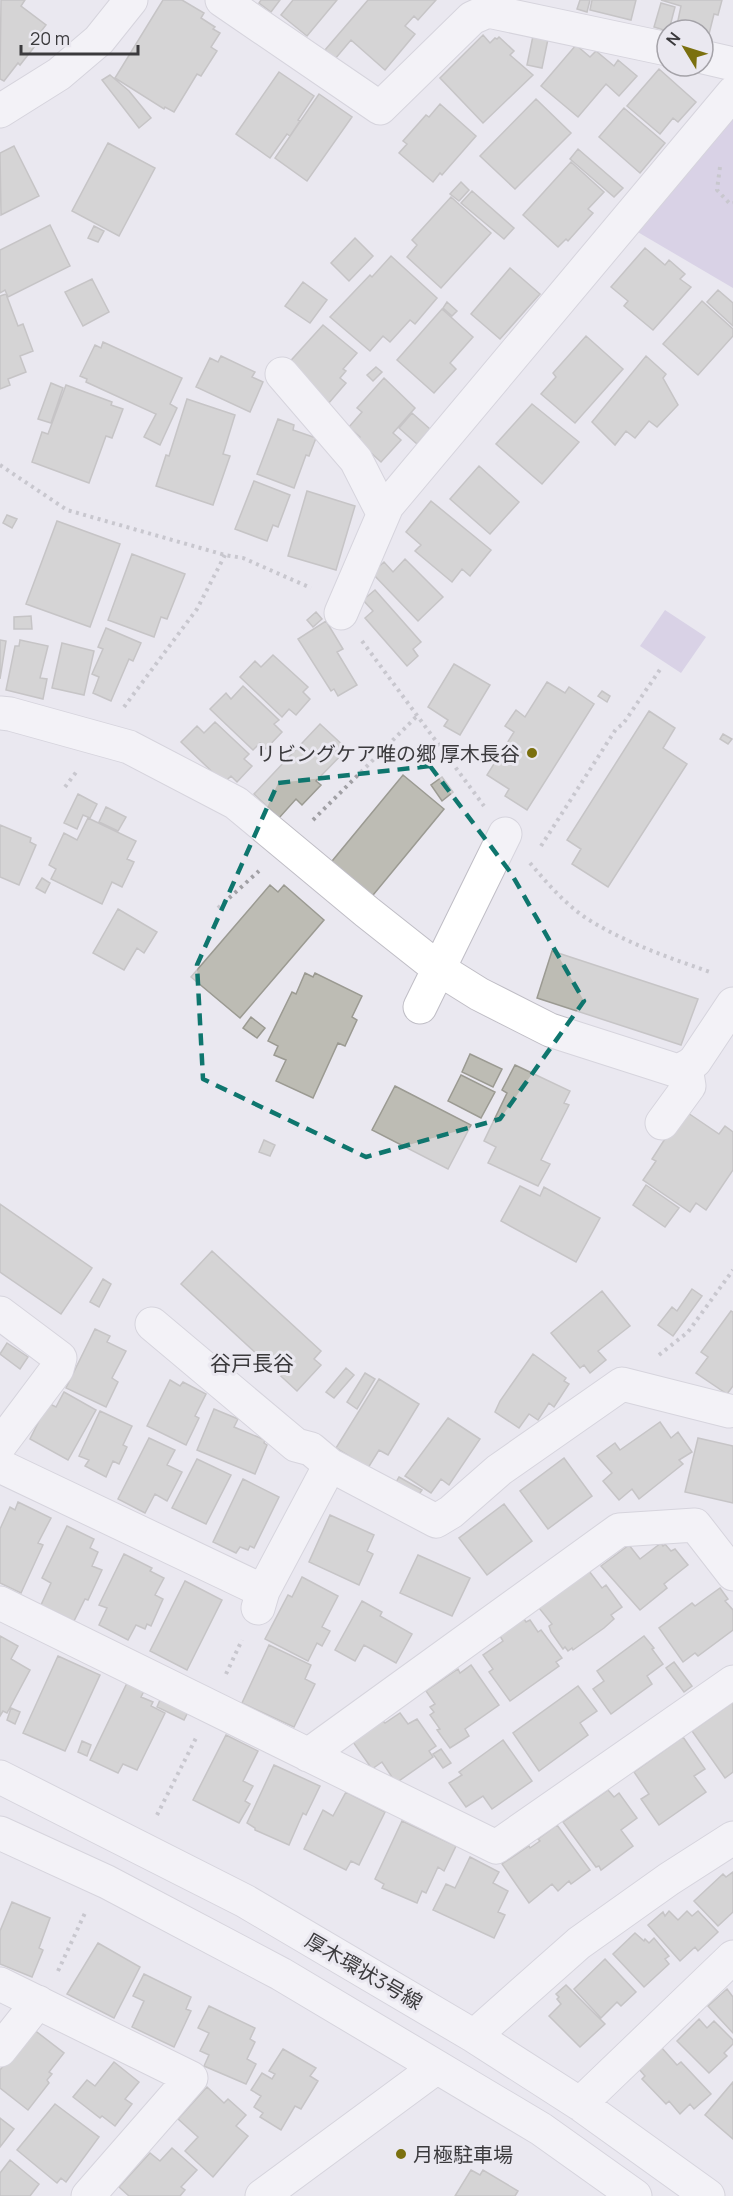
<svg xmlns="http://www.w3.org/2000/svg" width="733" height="2196" viewBox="0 0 733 2196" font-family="Manrope,'Noto Sans JP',sans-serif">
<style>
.green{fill:#c5b9d9}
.building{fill:#bdbcb4;stroke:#9b9a92;stroke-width:1.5}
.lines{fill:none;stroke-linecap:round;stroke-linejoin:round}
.minor-casing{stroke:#bfbdc5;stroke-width:35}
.path{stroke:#a1a0a5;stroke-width:4;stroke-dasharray:3 4.5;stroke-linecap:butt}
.minor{stroke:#fff;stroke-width:33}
.marked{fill:none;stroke:#0f766e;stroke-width:4.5;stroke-dasharray:12 8;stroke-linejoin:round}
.poi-dot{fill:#7b700f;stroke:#eae8f0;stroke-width:2}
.labels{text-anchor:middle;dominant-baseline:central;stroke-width:6;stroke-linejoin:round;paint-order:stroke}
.poi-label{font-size:20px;fill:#3b3a3d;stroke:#eae8f0;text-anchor:end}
.street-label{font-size:20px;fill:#3b3a3d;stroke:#eae8f0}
.neighbourhood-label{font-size:21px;fill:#3b3a3d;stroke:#eae8f0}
</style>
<rect width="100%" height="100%" fill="#eae8f0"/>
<!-- green -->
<path class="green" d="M733,118V288L636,231Z
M665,610L706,637L681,673L640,646Z"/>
<!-- building -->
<path class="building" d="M1,0H25L21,6L46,25L32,43L35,46L20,65L18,63L4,81L0,79Z
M163,0H182L204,13L201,18L215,27L213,29L220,33L211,47L217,51L201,76L197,74L174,112L165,107L164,109L115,78Z
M261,0H280L271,12L259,3Z
M293,0H337L307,36L281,15Z
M368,0H436L418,20L414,16L405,26L415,34L385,70L351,40L335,59L325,50Z
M580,0H590L587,12L577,9Z
M592,0H636L631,20L590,10Z
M661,0H722L718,15L714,14L708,38L703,37V30H676L681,6Z
M661,3L675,7L669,30L667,31L654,27Z
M483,35L490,43L495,38L497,39L499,37L514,51L510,55L533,75L483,123L440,78Z
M533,36L548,39L542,68L527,65Z
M576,45L590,57L596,51L614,66L618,60L637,76L619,96L606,84L578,117L541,86Z
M659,69L696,102L678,122L673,118L660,134L627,106Z
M279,72L314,96L298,120L300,121L290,136L287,134L270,158L236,134Z
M110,75L129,91L151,118L139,128L102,80Z
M319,94L352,117L307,181L275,158Z
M536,99L571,133L515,189L480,156Z
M440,104L476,136L442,175L440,173L433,182L399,153L407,144L403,141L426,115L429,117Z
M624,108L665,143L640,173L599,137Z
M108,143L155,168L119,236L72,211Z
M14,146L39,196L1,215L0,153Z
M578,149L623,188L614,197L570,159Z
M571,162L604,192L588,209L593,213L568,241L566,239L558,247L523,215Z
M461,182L469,190L459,201L450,194Z
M472,191L514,228L504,239L461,203Z
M451,197L491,233L441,288L407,257L417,245L412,240Z
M50,225L70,266L8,297L5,290L0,293V250Z
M94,226L104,231L98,242L88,238Z
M355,238L373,256L349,281L331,263Z
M645,248L665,265L669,260L685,274L680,279L691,287L653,330L624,306L628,301L611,287Z
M391,256L437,298L415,324L410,320L390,342L383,336L370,351L330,317L370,275L372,277Z
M510,268L540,294L500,339L471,314Z
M92,279L109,312L83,326L65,292Z
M303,282L327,300L310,323L285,306Z
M718,290L733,303V326L707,302Z
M6,294L18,326L23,324L33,351L20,356L26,372L8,379L10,385L0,389V296Z
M702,301L733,329V336L698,375L663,344Z
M447,302L457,311L452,316L443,308Z
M442,309L473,337L450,363L456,369L434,393L397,360Z
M323,325L357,353L343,369L346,371L340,378L346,383L328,404L285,367Z
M586,336L623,369L575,423L541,394L556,377L553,373Z
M103,342L182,378L170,404L177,408L160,445L144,437L156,414L86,382L87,379L80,376L95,345L101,348Z
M221,356L255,372L252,377L263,382L250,412L196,387L210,358L218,362Z
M646,356L666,374L663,378L678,405L657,427L649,421L635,438L626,431L615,445L592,422Z
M376,367L382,372L373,381L367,375Z
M384,378L415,408L393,433L401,440L381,462L357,440L360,437L349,427L362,412L357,408Z
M51,383L63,388L51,423L38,419Z
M66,385L112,402L111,405L123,409L112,438L106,436L89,483L32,462L42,432L48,434Z
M187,399L235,415L223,454L230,456L213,505L156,486L166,455L169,456Z
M532,404L579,442L542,484L496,444Z
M412,413L430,429L417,444L399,428Z
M278,419L294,425L293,430L316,438L309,456L306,455L294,488L257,474Z
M479,466L519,502L490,534L450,499Z
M254,481L290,495L278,527L273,525L267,541L235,529Z
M307,491L355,506L336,570L288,556Z
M431,501L491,550L470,576L462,569L452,582L415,551L421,545L406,532Z
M7,515L17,519L12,528L3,523Z
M57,521L120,544L90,627L26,604Z
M132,554L185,574L167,619L161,617L154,637L108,620Z
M405,559L443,597L418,621L372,573L384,562L393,572Z
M375,590L421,642L413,649L418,656L407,666L365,618L373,611L363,600Z
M316,612L322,619L313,627L307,620Z
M31,616L32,629H14V617Z
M326,621L343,649L337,652L357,685L338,696L334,689L331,691L298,639Z
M106,628L141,643L133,661L129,659L111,701L93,693L99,677L92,674L103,649L98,647Z
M0,640L6,641L0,679Z
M20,640L48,646L40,678L47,679L43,699L6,690L15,646H19Z
M62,643L94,651L84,695L52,688Z
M273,655L308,687L303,692L310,699L296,715L289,709L282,717L240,677L255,661L261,667Z
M454,664L490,685L460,735L444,726L448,720L428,707Z
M547,682L565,693L569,687L594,704L527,810L505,796L509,789L487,775L514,732L505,726L516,710L525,717Z
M243,686L279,720L274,724L282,732L266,749L260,743L253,750L210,709L226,693L231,699Z
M602,691L610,696L607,702L598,696Z
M649,711L675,728L663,748L687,764L608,887L572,864L581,849L567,840Z
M215,722L249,754L244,759L252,766L237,782L231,776L224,783L181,742L197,726L204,733Z
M320,724L347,749L316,781L321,785L302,805L296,799L279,818L254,794Z
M723,734L732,739L728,744L720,739Z
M403,775L444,809L369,900L328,866Z
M442,777L453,792L442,801L431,785Z
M78,794L97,804L90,818L83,815L77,829L64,823Z
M106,807L126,817L118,831L99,822Z
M88,818L136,841L127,859L134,862L122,887L112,882L102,904L51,879L56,869L49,865L64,833L77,840Z
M0,825L31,838L30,842L36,845L19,885L0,877Z
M42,878L50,883L45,893L36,888Z
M270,885L278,892L284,885L324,920L240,1018L191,977Z
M118,909L157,932L144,953L137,948L124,970L93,953Z
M552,951L698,999L681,1045L537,998Z
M305,973L313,977L315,973L362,996L352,1017L357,1020L345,1046L338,1043L313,1098L276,1081L286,1060L274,1055L278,1046L268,1041L292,992L296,994Z
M251,1017L265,1028L257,1038L243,1028Z
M470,1054L502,1069L493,1087L462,1072Z
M515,1065L570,1091L564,1103L569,1105L541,1160L550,1164L538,1186L488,1163L496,1147L484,1141L507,1093L502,1090Z
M461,1075L495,1092L481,1118L448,1101Z
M395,1086L471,1125L448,1169L372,1130Z
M688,1113L719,1134L725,1126L733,1132V1170L706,1210L696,1203L690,1212L643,1180L656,1161L652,1159L672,1128Z
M264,1140L275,1145L270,1156L259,1152Z
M646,1185L679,1208L665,1227L633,1205Z
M520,1186L540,1196L544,1187L600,1218L576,1262L501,1221Z
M0,1204L92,1268L61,1314L0,1272Z
M212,1251L321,1351L314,1359L321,1365L297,1391L181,1284Z
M103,1279L111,1284L99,1307L90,1302Z
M692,1289L702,1296L673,1336L658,1325L672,1307L677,1311Z
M602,1291L630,1326L598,1351L606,1360L590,1373L584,1365L580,1368L551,1333Z
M731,1311L733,1312V1386L727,1394L696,1373L708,1357L701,1352Z
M95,1329L110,1336L107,1342L126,1351L112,1378L118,1382L106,1407L66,1388Z
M7,1343L28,1357L20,1369L0,1354Z
M533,1354L566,1378L564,1381L569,1384L554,1407L549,1403L538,1420L529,1414L519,1428L495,1412L500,1401Z
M346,1368L354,1375L334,1398L326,1392Z
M365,1373L375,1379L357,1409L347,1402Z
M379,1379L419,1404L388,1455L379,1450L368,1468L336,1448Z
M170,1380L180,1386L183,1382L206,1394L195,1416L199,1418L186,1445L147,1426Z
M64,1392L96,1410L68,1460L30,1439L48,1403L56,1407Z
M214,1409L238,1419L234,1427L265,1440L264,1443L267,1445L255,1474L197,1450Z
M100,1411L132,1426L123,1445L127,1447L119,1464L113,1461L106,1477L85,1466L89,1460L79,1456Z
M448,1418L480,1439L449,1485L441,1479L431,1493L405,1476Z
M660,1422L671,1438L678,1432L692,1452L679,1460L683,1464L639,1499L632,1489L619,1500L603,1481L612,1473L597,1456L615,1443L620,1450Z
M149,1438L175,1450L167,1465L182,1472L167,1501L155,1494L145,1513L118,1499Z
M698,1438L733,1446V1503L685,1492Z
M564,1458L592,1496L548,1529L520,1491Z
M197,1459L231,1475L206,1524L172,1508Z
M399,1477L422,1490L417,1497L395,1484Z
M243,1479L279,1497L254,1548L250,1546L248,1550L240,1547L236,1553L213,1542Z
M18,1502L51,1518L38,1543L43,1545L21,1593L0,1583V1529L10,1507L15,1510Z
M504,1504L532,1541L487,1575L459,1538Z
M330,1515L374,1535L367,1551L373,1554L359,1585L309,1562Z
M67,1526L94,1539L90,1548L98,1552L92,1566L102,1570L88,1600L85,1599L74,1621L41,1605L51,1583L42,1578Z
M661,1543L663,1546L665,1544L671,1551L675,1549L688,1565L664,1584L667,1588L640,1610L601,1566L629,1545L640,1559Z
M124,1554L152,1568L150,1571L164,1578L155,1595L163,1599L151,1626L147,1624L145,1629L136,1625L128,1640L99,1625L107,1608L99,1605Z
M418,1555L470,1578L452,1616L400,1593Z
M589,1571L602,1588L606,1585L622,1607L611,1615L614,1619L604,1628L573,1650L572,1648L568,1651L565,1647L563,1649L551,1632L549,1626L552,1624L539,1608Z
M302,1577L338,1596L322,1627L330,1631L322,1646L317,1643L308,1661L265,1639L288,1595L292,1597Z
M185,1581L222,1600L187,1670L150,1651Z
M720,1588L728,1599L725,1601L733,1610V1630L698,1656L695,1653L683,1662L659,1628L692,1603L695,1606Z
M362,1601L382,1612L380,1616L412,1634L396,1663L364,1645L355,1661L335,1650Z
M524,1619L526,1622L530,1620L538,1632L541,1630L562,1658L556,1662L559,1666L510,1701L489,1672L493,1669L483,1655L503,1641L500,1636Z
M0,1636L18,1646L11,1659L30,1670L7,1713L3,1711L0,1716Z
M644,1636L654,1648L652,1649L663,1664L647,1676L652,1684L611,1714L593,1689L604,1681L597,1671Z
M269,1645L311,1665L305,1679L315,1684L294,1727L242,1703Z
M58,1656L100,1675L65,1751L23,1733Z
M674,1662L692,1686L684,1692L666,1668Z
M471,1665L499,1705L465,1729L469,1736L450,1748L437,1730L440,1729L430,1715L434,1712L430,1707L435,1704L426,1691L458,1669L460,1673Z
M127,1683L144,1691L141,1697L153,1702L151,1706L165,1713L137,1770L123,1764L118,1773L90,1760Z
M578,1686L597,1711L580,1723L588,1735L539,1771L513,1733Z
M160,1700L188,1712L184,1720L157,1707Z
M733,1702V1772L725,1778L692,1731Z
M11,1708L20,1712L15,1724L7,1720Z
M400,1713L408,1724L417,1719L436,1746L429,1751L433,1757L396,1783L382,1762L372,1769L353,1742L383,1721L385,1723Z
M226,1735L258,1751L243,1781L253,1786L245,1801L250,1804L239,1823L193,1800Z
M683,1737L705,1769L694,1776L706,1792L659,1825L641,1799L649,1794L634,1772Z
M503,1740L532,1781L492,1809L483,1796L466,1807L449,1783L462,1775L459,1772Z
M82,1741L91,1745L87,1756L78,1752Z
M441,1749L451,1763L443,1768L433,1754Z
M274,1765L320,1786L306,1815L303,1813L289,1845L255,1830V1828L247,1823Z
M608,1790L614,1797L619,1793L637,1818L621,1830L633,1846L601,1870L599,1866L596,1867L563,1822Z
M346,1792L385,1812L359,1865L351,1861L346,1870L304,1849L323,1810L333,1816Z
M402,1821L456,1846L444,1871L438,1867L426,1893L422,1891L417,1903L382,1888L384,1884L375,1879Z
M557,1825L590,1870L571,1884L569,1881L558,1891L552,1884L529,1903L502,1864L529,1846L530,1848L540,1841L538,1839Z
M470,1857L499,1872L493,1883L508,1891L498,1912L505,1915L494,1938L433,1910L446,1884L455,1888Z
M733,1872V1912L718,1926L694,1901L723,1874L726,1877Z
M12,1902L50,1918L39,1948L43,1950L32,1977L0,1964V1931Z
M669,1911L678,1920L687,1911L692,1916L698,1911L718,1932L698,1951L695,1947L680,1961L648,1925L663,1912L665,1916Z
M635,1933L644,1941L645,1939L649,1943L654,1938L669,1956L665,1959L669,1964L644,1987L613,1954Z
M98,1943L140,1967L114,2018L67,1994Z
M605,1959L636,1992L621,2006L617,2002L601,2018L574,1989Z
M144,1974L191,1997L186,2009L191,2011L174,2047L132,2027L144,2001L133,1996Z
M566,1985L605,2024L580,2047L549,2016L561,2004L557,1999L559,1997L556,1994Z
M727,1989L733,1997V2033L708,2006Z
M209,2006L255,2028L250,2039L255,2042L247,2059L256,2064L246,2084L204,2066L209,2055L200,2051L209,2033L198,2028Z
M699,2019L707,2028L714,2021L733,2040V2044L724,2053L727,2056L709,2073L677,2041Z
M33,2029L64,2053L49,2072L52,2074L47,2080L49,2083L28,2110L0,2088V2070Z
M661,2047L677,2065L681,2062L711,2094L694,2109L690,2104L680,2114L669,2101L666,2104L642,2079L645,2076L638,2068Z
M283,2049L316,2068L310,2076L318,2081L301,2109L295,2106L281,2130L260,2117L263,2113L254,2107L261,2096L251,2090L262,2073L272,2079L275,2074L269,2071Z
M114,2062L139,2082L125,2099L132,2104L115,2126L102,2116L100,2118L73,2097L87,2080L95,2086Z
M733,2082V2139L705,2115Z
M207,2087L224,2103L228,2099L246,2115L236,2126L248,2136L213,2177L185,2151L198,2137L178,2119Z
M55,2104L99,2137L66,2182L61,2178L57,2183L17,2150Z
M0,2118L14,2129L0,2147Z
M172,2148L197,2170L181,2187L185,2190L180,2196H129L119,2187L150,2153L160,2161Z
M10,2160L39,2184L30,2196H0V2173Z
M471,2170L480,2175L483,2170L518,2191L515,2196H455Z"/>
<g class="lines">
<defs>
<path id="minor" d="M222,0L380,108L472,18L488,11L667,49
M703,57L733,64
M0,111L59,74L99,40L131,0
M282,374L356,460L383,513
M341,613L387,506L733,93
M0,713L10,714L129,747L236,803L367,912L439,969L479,994L550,1030L681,1072L695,1061L733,1004
M420,1007L505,834
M662,1123L689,1086L686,1067
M0,1313L60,1358L57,1369L0,1445
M152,1324L296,1445L311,1449L330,1465L436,1521L451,1512L499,1470L622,1384L729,1411
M0,1466L263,1591
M0,1603L496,1847L733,1682
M258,1608L263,1591L330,1465
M308,1755L619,1530L695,1525L733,1574
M0,1777L245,1901L474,2036L580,2104L708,2196
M0,1833L107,1882L281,1974L541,2129L635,2196
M0,1984L191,2078L88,2196
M474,2036L579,1943L669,1879L733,1838
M0,2050L38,2002
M580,2104L733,1957
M262,2196L437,2067"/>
</defs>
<!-- minor casing -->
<use href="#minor" class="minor-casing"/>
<!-- path -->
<path class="path" d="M720,167L717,190L730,204L733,203
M0,465L67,510L225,555L243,558L311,588
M362,641L484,806
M124,707L197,609L225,555
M65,787L77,771
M313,820L418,715
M541,846L616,729L623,724L661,668
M530,863C547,883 564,903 586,918C625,943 670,958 713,973
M218,908L259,871
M659,1355L688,1332L733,1270
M226,1674L242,1640
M157,1815L196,1738
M58,1971L85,1913"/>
<!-- minor -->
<use href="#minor" class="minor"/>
</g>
<!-- marked area -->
<path d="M0 0H733V2196H0ZM430,766L511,873L584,1001L500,1119L366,1157L203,1079L197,965L278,783Z" fill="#eae8f0" fill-opacity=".55" fill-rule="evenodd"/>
<path class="marked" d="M430,766L511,873L584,1001L500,1119L366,1157L203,1079L197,965L278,783Z"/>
<!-- markers -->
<g class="poi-dot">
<circle cx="532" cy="753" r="6"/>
<circle cx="401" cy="2154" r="6"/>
</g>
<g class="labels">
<!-- poi labels -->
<g class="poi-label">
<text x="520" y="753">リビングケア唯の郷 厚木長谷</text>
<text x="413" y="2154" text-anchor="start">月極駐車場</text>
</g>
<!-- street labels -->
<g class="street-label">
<text transform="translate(364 1971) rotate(30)">厚木環状3号線</text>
</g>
<!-- neighbourhood labels -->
<g class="neighbourhood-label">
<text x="252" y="1363">谷戸長谷</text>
</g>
</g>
<!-- north arrow -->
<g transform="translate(685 48) rotate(308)"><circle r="28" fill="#eae8f0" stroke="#a4a2a8" stroke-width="1.5"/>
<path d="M0-4.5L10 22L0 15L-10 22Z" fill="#7b700f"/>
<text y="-9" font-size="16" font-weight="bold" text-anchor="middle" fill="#3b3a3d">N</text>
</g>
<!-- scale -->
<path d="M21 45v9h117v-9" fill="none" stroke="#3b3a3d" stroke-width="3"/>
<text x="30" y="45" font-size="18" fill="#3b3a3d" stroke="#eae8f0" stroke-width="4.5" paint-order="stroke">20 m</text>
</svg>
